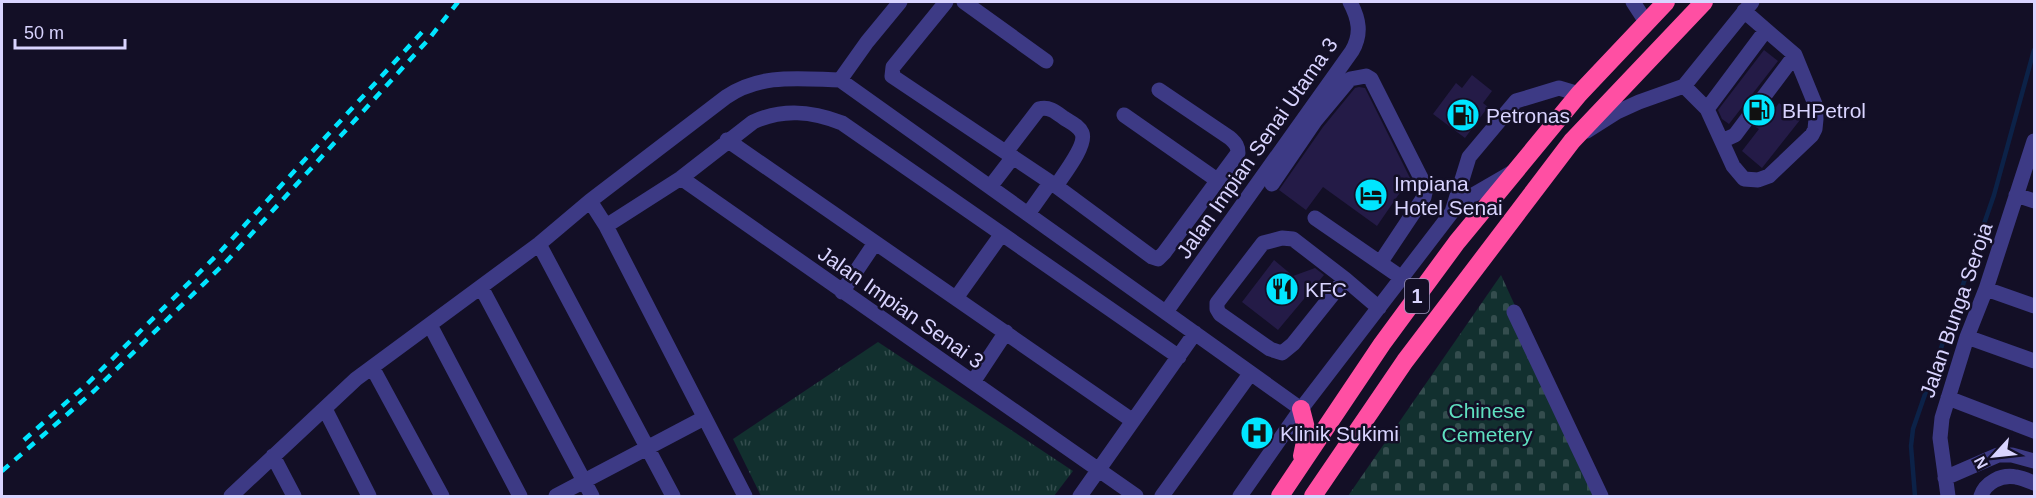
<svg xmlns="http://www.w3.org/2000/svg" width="2036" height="498" viewBox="0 0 2036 498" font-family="Arial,sans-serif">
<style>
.grass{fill:url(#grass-tufts)}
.cemetery{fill:url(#cemetery-stones)}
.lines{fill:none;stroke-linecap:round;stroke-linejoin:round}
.stream{stroke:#0c2248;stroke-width:4.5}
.building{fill:#241b47}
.minor{stroke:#3d3a85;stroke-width:15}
.highway{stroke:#ff4fa3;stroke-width:18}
.rail{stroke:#00e5ff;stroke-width:4.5;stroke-dasharray:9 8;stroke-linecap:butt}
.labels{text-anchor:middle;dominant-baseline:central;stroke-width:5;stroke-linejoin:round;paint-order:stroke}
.shield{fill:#130f26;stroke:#9e99be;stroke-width:1.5}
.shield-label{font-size:20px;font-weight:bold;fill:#d9d4ff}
.poi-label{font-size:21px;fill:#d9d4ff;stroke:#130f26;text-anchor:start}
.street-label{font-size:21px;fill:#d9d4ff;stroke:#130f26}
.park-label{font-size:21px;fill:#5fe0c0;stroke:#130f26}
</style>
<defs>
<pattern id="grass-tufts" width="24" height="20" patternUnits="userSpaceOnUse" patternTransform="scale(1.5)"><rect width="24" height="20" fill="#12302f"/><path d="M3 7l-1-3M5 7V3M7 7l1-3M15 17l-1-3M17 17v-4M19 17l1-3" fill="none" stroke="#344d4e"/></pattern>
<pattern id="cemetery-stones" width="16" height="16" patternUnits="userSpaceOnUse" patternTransform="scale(1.5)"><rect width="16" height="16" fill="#12302f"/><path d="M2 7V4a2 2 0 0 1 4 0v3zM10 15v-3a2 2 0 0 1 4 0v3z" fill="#344d4e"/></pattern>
</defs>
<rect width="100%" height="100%" fill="#130f26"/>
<!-- grass -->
<path class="grass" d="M878,342L1073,471L1054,496H761L733,439Z"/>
<!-- cemetery -->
<path class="cemetery" d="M1501,275L1602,496H1348Z"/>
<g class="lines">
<!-- stream -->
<path class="stream" d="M1915,496L1911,446L1913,429L1994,195L2034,50"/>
</g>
<!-- building -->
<path class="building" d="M1764,50L1778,61L1729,124L1722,119L1718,110Z
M1472,75L1492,91L1483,103L1488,107L1465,138L1433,114L1456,83L1462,88Z
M1359,87L1365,88L1410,178L1377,226L1323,187L1306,210L1279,190L1323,127L1355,88Z
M1779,103L1800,120L1762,168L1742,151L1759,129L1754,126L1769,106L1774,110Z
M1274,260L1293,276L1315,268L1324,275L1278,330L1242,302Z"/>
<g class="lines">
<!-- minor -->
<path class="minor" d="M946,2L893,67L892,76L1056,186L1152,257L1158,259L1164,253L1238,153C1238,145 1235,143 1230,138L1159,90
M964,2L1046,61
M1633,2L1646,22
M840,80L867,42L900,2
M1684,86L1707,109L1733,166L1744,179L1758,180L1769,176L1812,135L1815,129L1816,119L1815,104L1795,55L1744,11
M1707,109L1766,30
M1124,115L1217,180
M1587,131L1617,112L1639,102L1684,86L1752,2
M727,140L1133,421
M1722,141L1735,135L1795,55
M1006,152L1039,109C1049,106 1056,112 1064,118C1070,122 1079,126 1082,133C1087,145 1063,175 1056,186
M681,178L1136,496
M1272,184L1315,121L1350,79L1366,76L1371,79L1426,188L1424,197L1380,263
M990,187L1013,157
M2016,195L2034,201
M590,201L606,226L745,496
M1452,212L1469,157L1516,101L1559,88L1579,94
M1028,214L1050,183
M1315,218L1402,278
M606,226L681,178L753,122C783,108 812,111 842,123L1179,357
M539,244L673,496
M1345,279L1293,239L1282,238L1263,243L1217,303V309L1220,314L1270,349L1282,353L1293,344L1345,279L1379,308
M481,287L592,496
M1986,289L2034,306
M842,292L875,243
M956,298L1001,235
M1166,312L1352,51C1362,34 1359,19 1350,2
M1514,312L1601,496
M430,325L520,496
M1967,337L2034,361
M372,367L442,496
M973,382L1006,332
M1948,398L2034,431
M325,409L369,496
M273,456L294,496
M1945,478L1998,455H2012L2034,461
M231,496L356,379L539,244L590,201L726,97C761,73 800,79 840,80L1301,409
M556,496L704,418
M1080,496L1195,333
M1162,496L1250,374
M1240,496L1301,409L1452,212L1473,195L1511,173
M1948,496L1940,438L1942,418L1967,337L1986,289L2034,141
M1981,496C1985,483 2001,474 2016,477C2022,478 2029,481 2034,483"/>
<!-- highway -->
<path class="highway" d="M1301,409L1307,432L1302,456
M1280,496L1382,344L1457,242L1579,94L1666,2
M1313,496L1405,361L1572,141L1704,2"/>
<!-- rail -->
<path class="rail" d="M24,440L87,384L220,252L424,30
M2,471L94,391L225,263L428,40L458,2"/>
</g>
<!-- icons -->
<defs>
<symbol id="fuel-disc" viewBox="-11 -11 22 22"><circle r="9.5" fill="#00e5ff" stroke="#130f26"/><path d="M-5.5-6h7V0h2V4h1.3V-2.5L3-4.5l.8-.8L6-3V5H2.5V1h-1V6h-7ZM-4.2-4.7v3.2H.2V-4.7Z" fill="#111"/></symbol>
<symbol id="hotel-disc" viewBox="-11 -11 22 22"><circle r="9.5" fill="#00e5ff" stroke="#130f26"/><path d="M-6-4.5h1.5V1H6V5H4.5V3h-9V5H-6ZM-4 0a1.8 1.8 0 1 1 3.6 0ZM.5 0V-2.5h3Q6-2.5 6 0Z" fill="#111"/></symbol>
<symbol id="restaurant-disc" viewBox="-11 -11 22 22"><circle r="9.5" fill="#00e5ff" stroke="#130f26"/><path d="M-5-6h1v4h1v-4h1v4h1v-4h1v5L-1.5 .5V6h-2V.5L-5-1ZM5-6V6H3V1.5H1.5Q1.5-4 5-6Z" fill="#111"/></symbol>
<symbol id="hospital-disc" viewBox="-11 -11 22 22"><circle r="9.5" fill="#00e5ff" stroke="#130f26"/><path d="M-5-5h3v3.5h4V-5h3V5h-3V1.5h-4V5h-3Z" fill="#111"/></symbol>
</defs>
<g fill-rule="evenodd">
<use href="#fuel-disc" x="1740" y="91" width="38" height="38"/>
<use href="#fuel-disc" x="1444" y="96" width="38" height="38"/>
<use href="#hotel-disc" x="1352" y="176" width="38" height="38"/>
<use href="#restaurant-disc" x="1263" y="270" width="38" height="38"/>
<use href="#hospital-disc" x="1238" y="414" width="38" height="38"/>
</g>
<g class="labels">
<!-- shield labels -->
<rect class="shield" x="1405" y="279" width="24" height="34" rx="4.5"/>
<g class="shield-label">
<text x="1417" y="296">1</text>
</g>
<!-- poi labels -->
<g class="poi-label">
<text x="1782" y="110">BHPetrol</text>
<text x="1486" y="115">Petronas</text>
<text x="1394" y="183">Impiana<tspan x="1394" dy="24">Hotel Senai</tspan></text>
<text x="1305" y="289">KFC</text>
<text x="1280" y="433">Klinik Sukimi</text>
</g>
<!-- street labels -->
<g class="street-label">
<text transform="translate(1257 148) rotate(-55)">Jalan Impian Senai Utama 3</text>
<text transform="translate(901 307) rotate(35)">Jalan Impian Senai 3</text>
<text transform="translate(1956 310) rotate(-71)">Jalan Bunga Seroja</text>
</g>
<!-- park labels -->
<g class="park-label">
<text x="1487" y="410">Chinese<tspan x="1487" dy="24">Cemetery</tspan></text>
</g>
</g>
<!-- border -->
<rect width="2036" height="498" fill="none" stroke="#d9d4ff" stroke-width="6"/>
<!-- north arrow -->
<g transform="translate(1994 456) rotate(243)" stroke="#130f26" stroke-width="4.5" paint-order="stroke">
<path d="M0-4.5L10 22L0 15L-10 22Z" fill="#d9d4ff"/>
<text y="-9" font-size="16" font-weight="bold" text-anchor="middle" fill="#d9d4ff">N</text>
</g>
<!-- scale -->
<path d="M15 39v9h110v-9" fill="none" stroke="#d9d4ff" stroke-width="3"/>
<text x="24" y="39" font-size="18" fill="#d9d4ff" stroke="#130f26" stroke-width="4.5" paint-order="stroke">50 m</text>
</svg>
